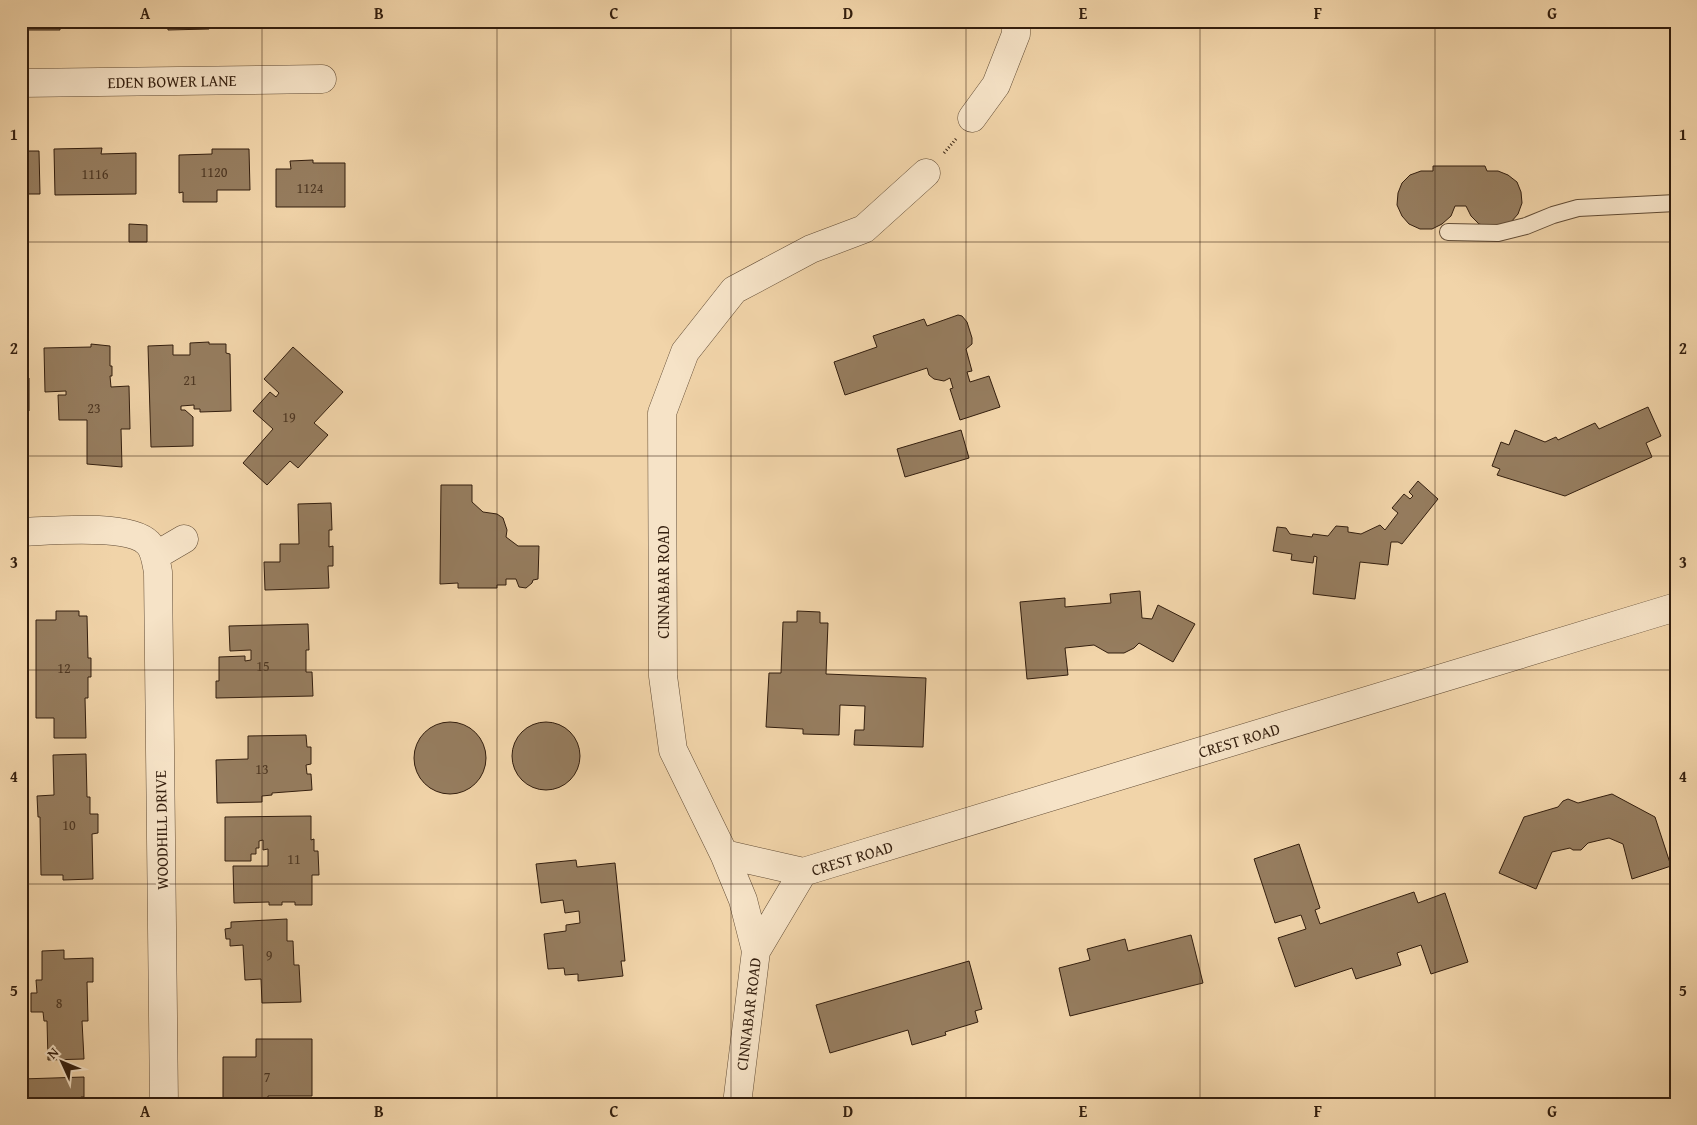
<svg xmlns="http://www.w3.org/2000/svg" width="1697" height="1125" viewBox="0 0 1697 1125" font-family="'Gentium Book Plus',serif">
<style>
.building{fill:#967d5f;stroke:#331e0e}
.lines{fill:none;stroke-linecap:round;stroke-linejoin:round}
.lane-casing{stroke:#624c35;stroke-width:18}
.street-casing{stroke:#624c35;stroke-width:29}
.path{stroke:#331e0e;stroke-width:3;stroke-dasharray:1 2.5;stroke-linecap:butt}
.lane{stroke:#f6e3c7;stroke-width:16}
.street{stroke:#f6e3c7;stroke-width:28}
.grid{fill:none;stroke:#331e0e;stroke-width:1;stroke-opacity:0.55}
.labels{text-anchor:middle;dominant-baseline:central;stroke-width:4.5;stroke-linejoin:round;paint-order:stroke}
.number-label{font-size:14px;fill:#4c3622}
.street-label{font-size:16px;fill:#331e0e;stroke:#f6e3c7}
.neatline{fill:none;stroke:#331e0e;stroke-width:2}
.grid-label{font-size:16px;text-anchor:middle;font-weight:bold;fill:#331e0e}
</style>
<rect width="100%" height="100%" fill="#f1d4a9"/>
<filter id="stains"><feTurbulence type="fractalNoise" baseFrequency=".004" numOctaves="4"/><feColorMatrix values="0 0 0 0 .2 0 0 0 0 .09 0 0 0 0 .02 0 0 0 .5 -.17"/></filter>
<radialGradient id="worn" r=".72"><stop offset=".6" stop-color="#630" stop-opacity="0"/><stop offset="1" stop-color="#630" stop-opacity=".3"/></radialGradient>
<!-- building -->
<path class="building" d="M23,21H60V30H23Z
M66,21H159V28H123V22L66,23Z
M167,21H209V29L168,30Z
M1622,21H1635L1633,26Z
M102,148L101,154L136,153V194L55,195L54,149Z
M212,149H249L250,190H217V202H183V192L179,193V155L212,154Z
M21,151H39L40,194H21Z
M313,160V163H345V207H276V169H291L290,161Z
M1433,166H1485L1487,171H1498L1508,175L1517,182L1521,192L1522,203L1518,214L1511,222L1490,227L1479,224L1471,216L1466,206H1455L1451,216L1442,224L1432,229H1420L1409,224L1402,216L1397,205L1398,193L1402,183L1410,175L1421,171H1433Z
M129,224L147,225V242H129Z
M958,315L962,316L967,322L972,338V344L966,349L972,371L967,372L970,382L989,376L1000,407L960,420L950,389L953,388L950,378L944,381L934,379L929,375L927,368L845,395L834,362L877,347L873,336L924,319L927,326Z
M209,342V344H226V353L230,354L231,411L200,412V409H194V405L181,406V410H185L193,417V446L151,447L148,346L173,345V355H190V343Z
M91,344L110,346V366H112V376H110L111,387L129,386L130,429H121L122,467L87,464V420H59L58,395H66V391L45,392L44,348L91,347Z
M293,347L343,392L314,423L328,435L298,468L290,461L267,485L243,463L273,429L253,411L270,392L276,397L279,393L264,379Z
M21,368H25V378H29V411H25L26,430H21Z
M1648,407L1661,436L1646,443L1652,457L1565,496L1497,475L1500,469L1492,466L1501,442L1509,445L1515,430L1545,442L1556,437L1558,440L1595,423L1599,429Z
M961,430L969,458L905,477L897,449Z
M1418,481L1438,499L1402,544L1398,542H1391L1388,565L1360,562L1355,599L1313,594L1317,557L1314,556L1313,563L1291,560L1292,554L1273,551L1277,527L1286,528L1290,534L1312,537L1313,534L1328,536L1336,526L1348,527V532L1361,534L1380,525L1385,530L1398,513L1392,508L1404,494L1410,499L1413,496L1409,492Z
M441,485H472V502L483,512L497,514L503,518L507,530L506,537L518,546H539L538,579L533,580L532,583L526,588L519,587L516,579H506V585H497V588H458V583L440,584Z
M331,503L332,530H329V547L333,546V566H328L329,588L265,590L264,562H280V544H299L298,504Z
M1140,591L1142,618L1152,619L1158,605L1195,624L1173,662L1139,643L1134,648L1124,653H1108L1094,645L1065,648L1068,675L1027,679L1020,602L1065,598V607L1111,603L1110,594Z
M56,611H79V616H87L88,658H91V677H88V698H85L86,738H54V718H36V620H56Z
M797,611L820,612V623H828L826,674L926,678L923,747L854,745L855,730H864L865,706L840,705L839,735L803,734V729L766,727L769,673H781L783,622H797Z
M308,624L309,650H306V672H312L313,696L216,698V681H219V657L245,656V661L251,660V650L230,651L229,626Z
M512 756a34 34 0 1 1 68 0a34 34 0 1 1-68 0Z
M414 758a36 36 0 1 1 72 0a36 36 0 1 1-72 0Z
M306,735L307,747H311V764L306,765L307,774H311L312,790L272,793V795L262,796V802L217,803L216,760L248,759V736Z
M86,754L87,797H90V814H98V833L92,834L93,879L63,880V875H41L40,817H38L37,796L54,795L53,755Z
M1612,794L1655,817L1671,866L1632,879L1623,844L1609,838L1588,843L1581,850H1573L1570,848L1552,852L1536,889L1499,873L1524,817L1558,807L1563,801L1568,799L1578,803Z
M311,816V840L314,839V851H318L319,875H312V905H295V902H282V905H269V902L234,903L233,866H268V849L263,850V840L259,841V848H256V854H251V861H225V817Z
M1299,844L1320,908L1315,910L1320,924L1414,892L1418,903L1445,893L1468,962L1431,974L1421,945L1397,953L1401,965L1356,979L1352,968L1295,987L1278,938L1306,929L1301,915L1275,923L1254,859Z
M576,860L577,867L615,863L625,961H621L623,976L578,981V974L565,975L564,968L548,969L544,934L566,931V925L580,923L579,911L565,913L563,900L541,903L536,864Z
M287,919V941H293L294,965H299L301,1002L262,1003L261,979L245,980L243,945L230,946V939H226L225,929L231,928V922Z
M1191,935L1203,983L1070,1016L1059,968L1090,960L1087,949L1125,939L1128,951Z
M64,950V959L93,958V982H87L88,1021H82L84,1059L48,1060L47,1021H44L43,1012H31V993H37L36,980H42V951Z
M969,961L982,1009L975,1011L978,1022L945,1032L946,1035L912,1045L908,1030L830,1053L816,1005Z
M256,1039H312V1096H268V1104H223V1057H256Z
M84,1077V1097H81V1104H21V1079Z"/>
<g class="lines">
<defs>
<path id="lane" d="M1448,232L1498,233L1526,226L1553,215L1578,208L1676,203"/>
<path id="street" d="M21,83L322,79
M972,118L996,85L1016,34V21
M21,532C49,531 129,523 148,543C155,550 156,562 158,572L164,1104
M155,556L184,539
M724,854L803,872L1676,607
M756,951L803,872
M737,1104L756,951L743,900L724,854L673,750L663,676L662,413L685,352L734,290L811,249L864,229L926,173"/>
</defs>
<!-- lane casing -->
<use href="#lane" class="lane-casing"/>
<!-- street casing -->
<use href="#street" class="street-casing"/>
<!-- path -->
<path class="path" d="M944,153L956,139"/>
<!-- lane -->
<use href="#lane" class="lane"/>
<!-- street -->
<use href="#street" class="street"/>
</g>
<!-- grid -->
<path class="grid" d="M262,21V1104M497,21V1104M731,21V1104M966,21V1104M1200,21V1104M1435,21V1104M21,242H1676M21,456H1676M21,670H1676M21,884H1676"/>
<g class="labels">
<!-- number labels -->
<g class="number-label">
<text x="214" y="172">1120</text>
<text x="95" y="174">1116</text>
<text x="310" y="188">1124</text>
<text x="190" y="380">21</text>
<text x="94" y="408">23</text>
<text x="289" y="417">19</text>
<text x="263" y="666">15</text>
<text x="64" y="668">12</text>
<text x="262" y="769">13</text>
<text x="69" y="825">10</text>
<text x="294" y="859">11</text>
<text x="269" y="955">9</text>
<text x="59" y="1003">8</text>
<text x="267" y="1077">7</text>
</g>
<!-- street labels -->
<g class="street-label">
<text transform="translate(172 81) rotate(-1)">EDEN BOWER LANE</text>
<text transform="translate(663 582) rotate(-90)">CINNABAR ROAD</text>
<text transform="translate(1239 740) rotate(-17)">CREST ROAD</text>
<text transform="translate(161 830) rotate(-91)">WOODHILL DRIVE</text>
<text transform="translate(852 858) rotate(-17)">CREST ROAD</text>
<text transform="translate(748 1014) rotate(-83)">CINNABAR ROAD</text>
</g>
</g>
<!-- margin -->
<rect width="1697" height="1125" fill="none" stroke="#f1d4a9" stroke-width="55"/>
<!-- north arrow -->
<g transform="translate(62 1062) rotate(314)" stroke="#f6e3c7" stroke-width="4" paint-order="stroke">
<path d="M0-4L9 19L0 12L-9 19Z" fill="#331e0e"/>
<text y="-8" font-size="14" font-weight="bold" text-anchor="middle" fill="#331e0e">N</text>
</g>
<rect x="28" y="28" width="1642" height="1070" class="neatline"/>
<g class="grid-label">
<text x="145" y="19">A</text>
<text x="379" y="19">B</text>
<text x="614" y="19">C</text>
<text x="848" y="19">D</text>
<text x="1083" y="19">E</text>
<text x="1318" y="19">F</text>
<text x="1552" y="19">G</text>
<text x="14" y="140">1</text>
<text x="1683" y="140">1</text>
<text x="14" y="354">2</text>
<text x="1683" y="354">2</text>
<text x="14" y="568">3</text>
<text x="1683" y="568">3</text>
<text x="14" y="782">4</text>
<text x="1683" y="782">4</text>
<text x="14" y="996">5</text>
<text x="1683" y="996">5</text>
<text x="145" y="1117">A</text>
<text x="379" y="1117">B</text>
<text x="614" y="1117">C</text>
<text x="848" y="1117">D</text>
<text x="1083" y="1117">E</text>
<text x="1318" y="1117">F</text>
<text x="1552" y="1117">G</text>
</g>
<rect width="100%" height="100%" filter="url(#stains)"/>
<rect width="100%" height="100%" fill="url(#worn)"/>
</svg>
